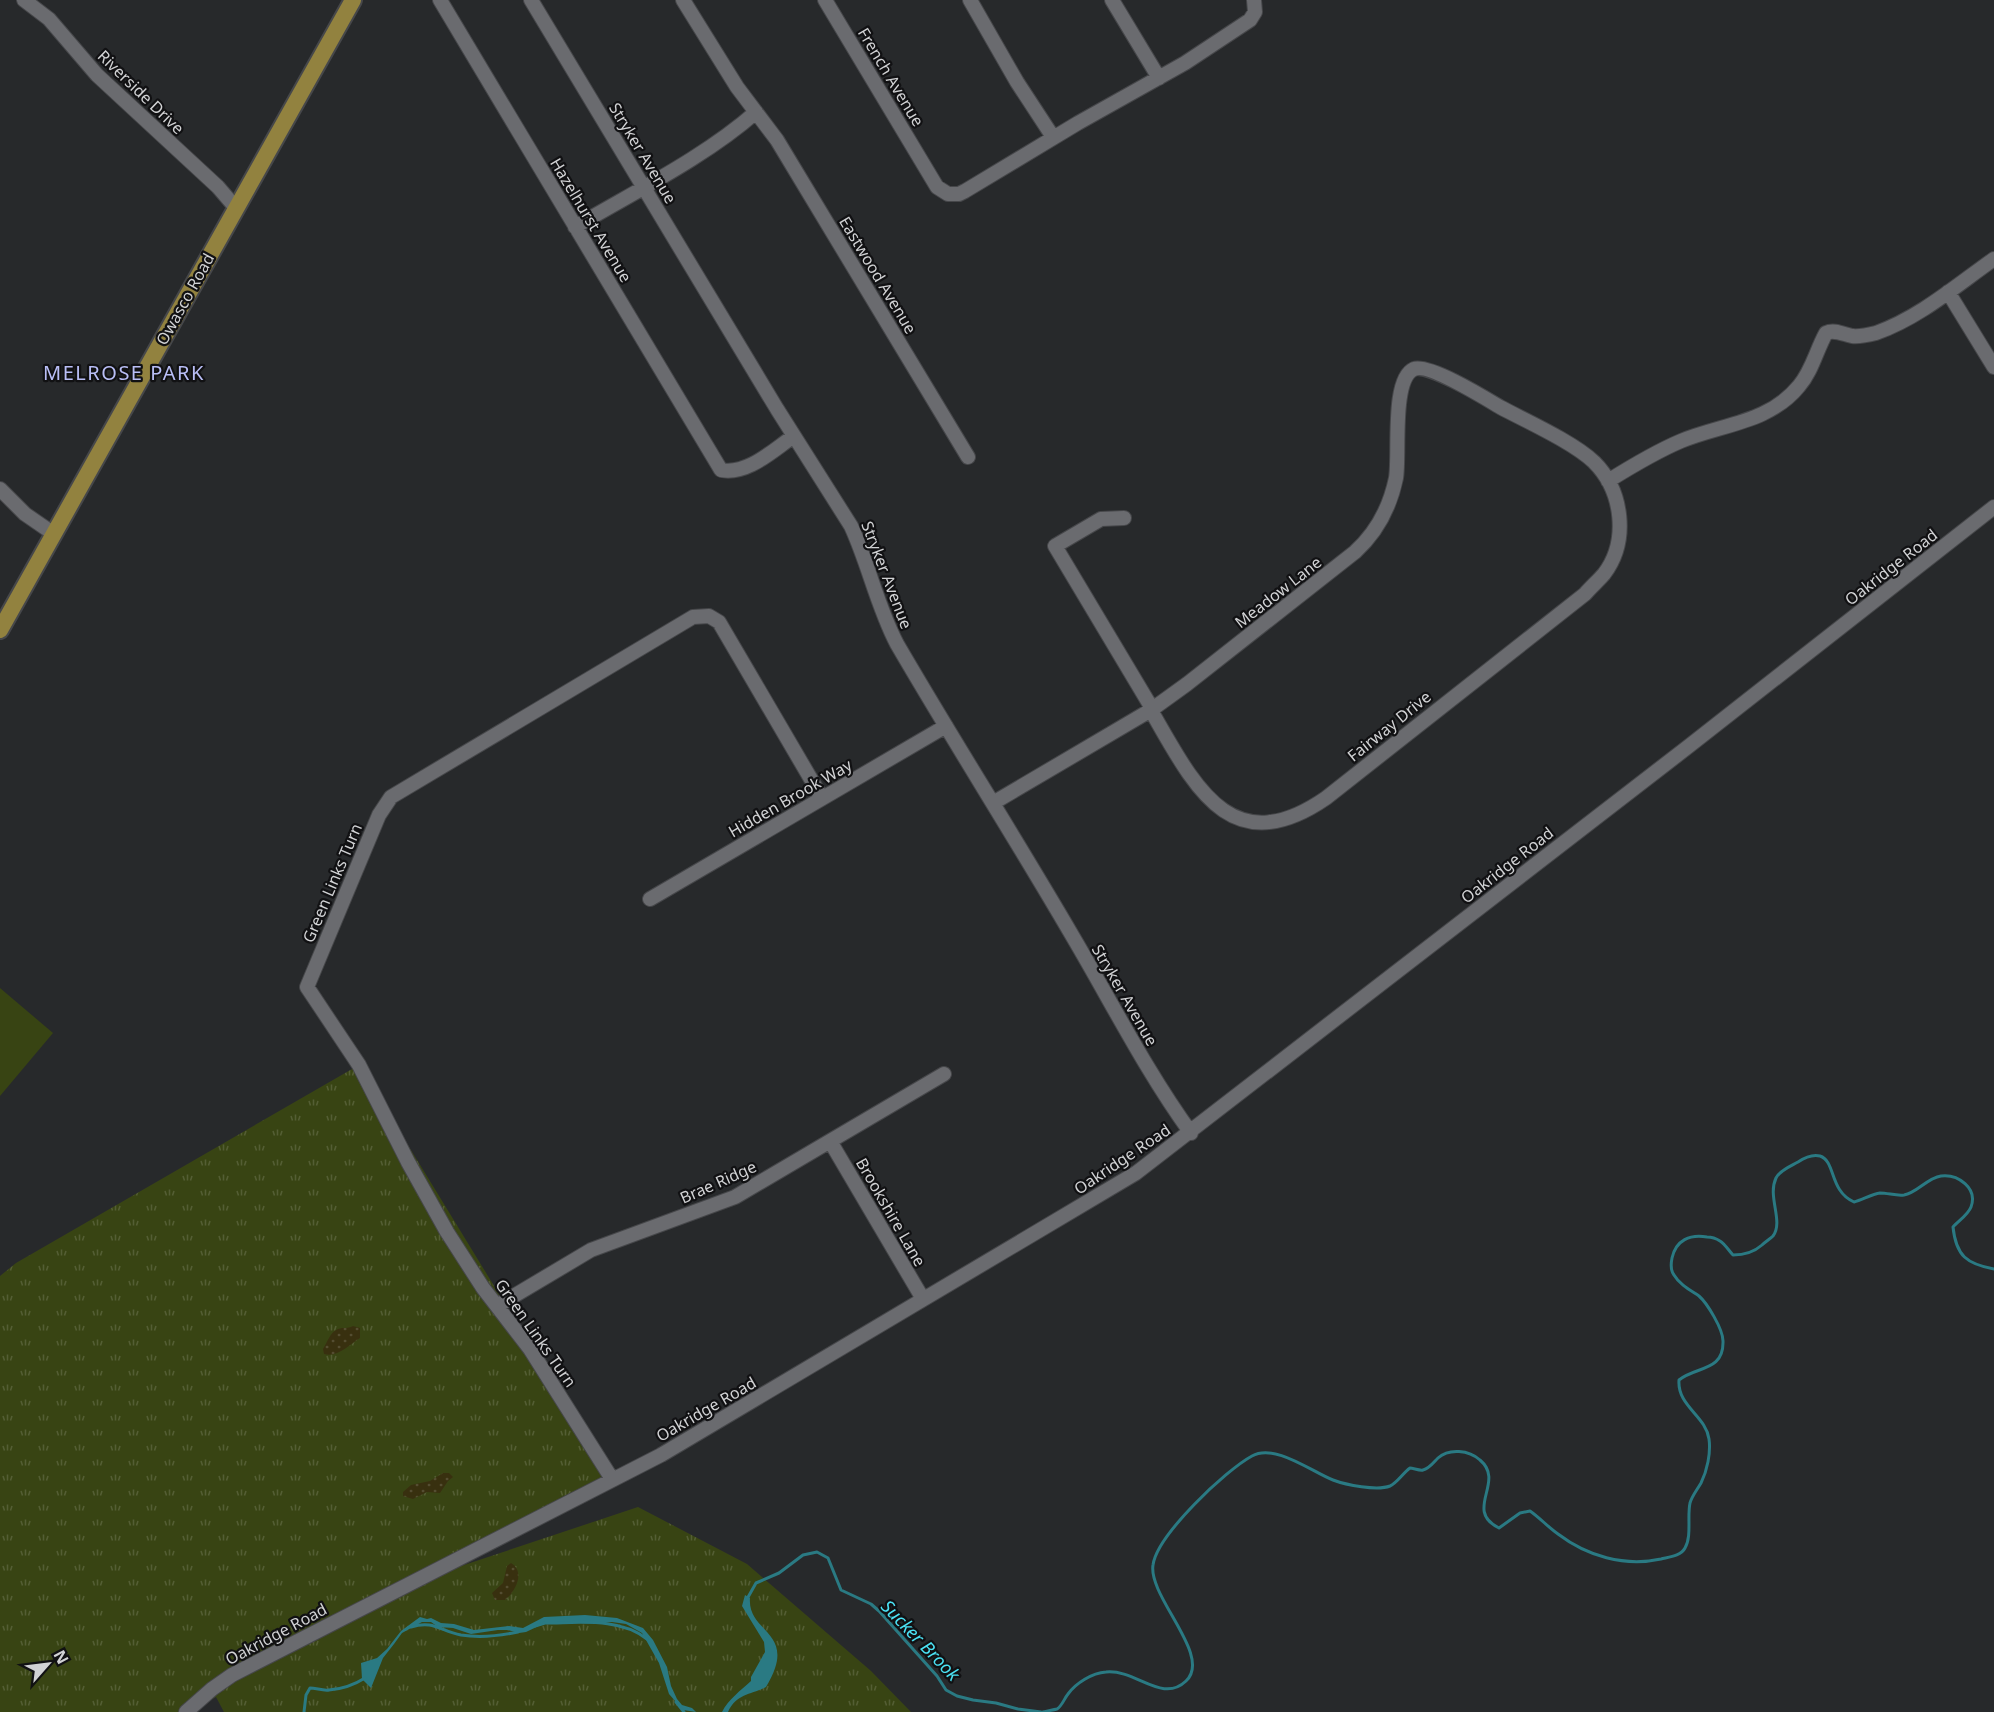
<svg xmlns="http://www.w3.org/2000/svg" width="1994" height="1712" viewBox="0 0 1994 1712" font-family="'Noto Sans',sans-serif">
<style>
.grass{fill:url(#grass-tufts)}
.sand{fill:url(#sand-dots)}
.pitch{fill:#384413}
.water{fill:#2a7a83}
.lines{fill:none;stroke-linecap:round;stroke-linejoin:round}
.stream{stroke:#2a7a83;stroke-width:3}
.minor-casing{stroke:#46474a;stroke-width:16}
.major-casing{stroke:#46474a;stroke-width:20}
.minor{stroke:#6a6b6f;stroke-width:14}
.major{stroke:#92823f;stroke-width:16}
.labels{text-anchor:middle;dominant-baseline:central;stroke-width:4.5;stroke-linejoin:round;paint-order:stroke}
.street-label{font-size:16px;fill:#d1d2d4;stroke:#111113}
.water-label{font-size:18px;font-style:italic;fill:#4be2f4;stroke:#111113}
.quarter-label{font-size:20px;letter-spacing:1.5px;fill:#b9bef6;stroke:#111113}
</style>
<defs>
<pattern id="grass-tufts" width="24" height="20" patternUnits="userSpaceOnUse" patternTransform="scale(1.5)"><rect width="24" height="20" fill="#384413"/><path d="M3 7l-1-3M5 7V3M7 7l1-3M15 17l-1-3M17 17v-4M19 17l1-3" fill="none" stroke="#545e34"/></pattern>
<pattern id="sand-dots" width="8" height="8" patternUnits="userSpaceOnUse" patternTransform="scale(1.5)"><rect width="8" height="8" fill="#38300f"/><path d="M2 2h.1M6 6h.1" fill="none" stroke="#544d31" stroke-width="1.8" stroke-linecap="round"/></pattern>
</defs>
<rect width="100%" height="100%" fill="#27292b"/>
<!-- grass -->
<path class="grass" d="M359,1065L612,1479L446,1571L638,1507L747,1564L871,1671L911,1712H224L216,1697L188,1712H0V1276L16,1263Z"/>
<!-- sand -->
<path class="sand" d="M353,1326L360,1328V1338C349,1345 337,1358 324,1354L323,1349C327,1343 330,1332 338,1329C344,1327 347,1329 353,1326Z
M443,1473H449L453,1477L448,1481L440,1493L427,1492L413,1499L403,1496V1492L411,1485L430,1481Z
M511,1563C526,1572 515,1592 505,1600H495L492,1593L503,1583L507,1566Z"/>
<!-- pitch -->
<path class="pitch" d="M0,988L53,1033L0,1096Z"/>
<!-- water -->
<path class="water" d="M745,1595L750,1598C747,1634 800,1631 766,1687C751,1695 737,1693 728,1712H722C728,1700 741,1690 751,1681V1677L765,1652L764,1642L742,1606Z
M585,1615L617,1618L643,1628L653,1640L667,1667L671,1686L677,1699L682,1705L692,1708L696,1712L683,1710L669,1694L659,1663L642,1633L626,1624L612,1622L545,1623L526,1632L519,1633L508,1630H498L471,1634L453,1628L438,1627L431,1622H422L402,1633L394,1644L383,1658L371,1688L362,1679L361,1663L377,1658L387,1649L401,1631L420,1617L427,1619L431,1618L441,1623L454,1624L474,1630L509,1626L523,1628L544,1617Z"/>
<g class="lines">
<!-- stream -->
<path class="stream" d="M747,1599L756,1583L779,1573L803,1555L817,1552L828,1558L841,1590L871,1604L879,1611L937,1676L946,1690L957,1696L973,1700L996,1703L1018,1709L1041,1712
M535,1626L545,1623C578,1623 620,1617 647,1639
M411,1627C434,1620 440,1631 461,1635C480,1638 499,1636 518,1632
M676,1702L684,1712
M304,1712L306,1695L310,1688C316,1688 323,1691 329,1690C342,1689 354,1685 365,1678
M1043,1712C1047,1711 1053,1710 1057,1709C1062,1706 1064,1699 1068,1694C1076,1683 1092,1673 1106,1672C1136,1669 1162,1704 1186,1681C1213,1656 1148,1597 1153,1565C1157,1535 1226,1470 1252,1456C1275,1443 1312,1472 1333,1480C1346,1485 1377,1491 1390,1486C1397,1483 1403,1473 1410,1468C1413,1468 1420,1471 1423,1470C1429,1469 1434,1462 1438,1458C1449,1448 1469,1450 1480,1460C1506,1482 1463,1510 1499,1528L1520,1513L1530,1511C1540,1518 1548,1527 1558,1534C1587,1556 1624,1567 1661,1559C1669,1557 1681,1556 1685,1548C1692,1536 1687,1517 1690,1503C1692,1496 1697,1490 1701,1483C1707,1471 1711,1453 1709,1439C1706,1416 1677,1406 1679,1380C1696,1366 1724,1372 1723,1341C1723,1329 1707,1303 1699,1296C1690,1290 1680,1285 1674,1275C1670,1270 1671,1263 1672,1258C1676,1240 1690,1234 1707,1237C1711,1237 1717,1239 1720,1241C1725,1244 1729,1251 1733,1255C1744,1255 1753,1253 1762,1245C1765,1242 1770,1239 1773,1236C1784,1221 1767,1197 1776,1178C1780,1170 1791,1166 1798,1162C1804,1158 1812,1154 1820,1156C1836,1161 1829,1191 1854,1202C1862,1200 1872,1194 1880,1193C1888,1193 1896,1196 1904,1195C1917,1193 1927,1178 1941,1176C1958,1174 1978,1188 1971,1207C1968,1215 1958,1221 1953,1227C1956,1256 1967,1264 1994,1269"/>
<defs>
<path id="minor" d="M24,0L49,19L97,75L218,187L236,208
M440,0L721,470C748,475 773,450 794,436
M531,0L777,409L851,526C869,565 877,606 897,644C954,742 1016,839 1073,937C1112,1003 1146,1071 1191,1133
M683,0L737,87L777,140L968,457
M825,0L937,187L948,194H959L965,191L1078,123L1185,63L1250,20L1255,12L1254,0
M970,0L1017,82L1053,137
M1112,0L1159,78
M575,227C634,192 705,157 756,112
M1948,292L1994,367
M1608,481C1632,466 1655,452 1681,441C1722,424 1769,423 1799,386C1812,371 1816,351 1826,333C1834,329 1843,334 1852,336C1860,337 1868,335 1876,333C1919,318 1957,285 1994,259
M0,489L25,514L54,534
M993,803L1151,710L1187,684L1355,552C1377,532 1390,507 1396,478C1400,455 1391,379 1414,369C1428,363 1485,398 1500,407C1526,421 1573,442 1594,462C1623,491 1629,541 1604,574C1598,581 1591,587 1585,594L1326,798C1232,863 1195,787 1153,714L1150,705L1055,546L1101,519L1124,518
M650,899L946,726
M830,1141L923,1299
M497,1306L591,1250L735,1197L944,1074
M612,1479L530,1349L483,1288L447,1232L408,1162L359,1065L307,987L379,815L391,797L693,617L709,616L719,622L822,798
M186,1712L212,1689L232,1675L661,1455L1136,1173L1689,746L1994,507"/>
<path id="major" d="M0,630L353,0"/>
</defs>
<!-- minor casing -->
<use href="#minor" class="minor-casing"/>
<!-- major casing -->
<use href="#major" class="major-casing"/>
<!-- minor -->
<use href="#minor" class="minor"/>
<!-- major -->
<use href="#major" class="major"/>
</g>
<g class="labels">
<!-- street labels -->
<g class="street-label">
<text transform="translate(891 77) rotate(59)">French Avenue</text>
<text transform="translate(141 92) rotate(44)">Riverside Drive</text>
<text transform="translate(643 153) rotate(59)">Stryker Avenue</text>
<text transform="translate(591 220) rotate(59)">Hazelhurst Avenue</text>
<text transform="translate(878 275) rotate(59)">Eastwood Avenue</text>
<text transform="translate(185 299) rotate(-61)">Owasco Road</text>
<text transform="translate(1891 567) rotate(-38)">Oakridge Road</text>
<text transform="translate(887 575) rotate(69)">Stryker Avenue</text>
<text transform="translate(1278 592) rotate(-38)">Meadow Lane</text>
<text transform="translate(1389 726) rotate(-39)">Fairway Drive</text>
<text transform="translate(790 798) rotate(-30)">Hidden Brook Way</text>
<text transform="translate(1507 865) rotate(-38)">Oakridge Road</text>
<text transform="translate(332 883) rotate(-67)">Green Links Turn</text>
<text transform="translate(1125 995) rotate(60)">Stryker Avenue</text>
<text transform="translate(1122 1159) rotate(-34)">Oakridge Road</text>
<text transform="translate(718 1182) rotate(-24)">Brae Ridge</text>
<text transform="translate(891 1212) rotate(60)">Brookshire Lane</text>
<text transform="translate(536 1333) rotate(55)">Green Links Turn</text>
<text transform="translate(706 1409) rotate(-30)">Oakridge Road</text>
<text transform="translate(276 1634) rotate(-28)">Oakridge Road</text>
</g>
<!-- water labels -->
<g class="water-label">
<text transform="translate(921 1640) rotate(46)">Sucker Brook</text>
</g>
<!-- quarter labels -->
<g class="quarter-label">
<text x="124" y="372">MELROSE PARK</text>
</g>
</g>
<!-- north arrow -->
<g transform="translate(48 1664) rotate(62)" stroke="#111113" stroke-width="4.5" paint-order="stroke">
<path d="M0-4.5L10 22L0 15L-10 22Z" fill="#d1d2d4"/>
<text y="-9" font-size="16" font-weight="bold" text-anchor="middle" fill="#d1d2d4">N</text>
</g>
</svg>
